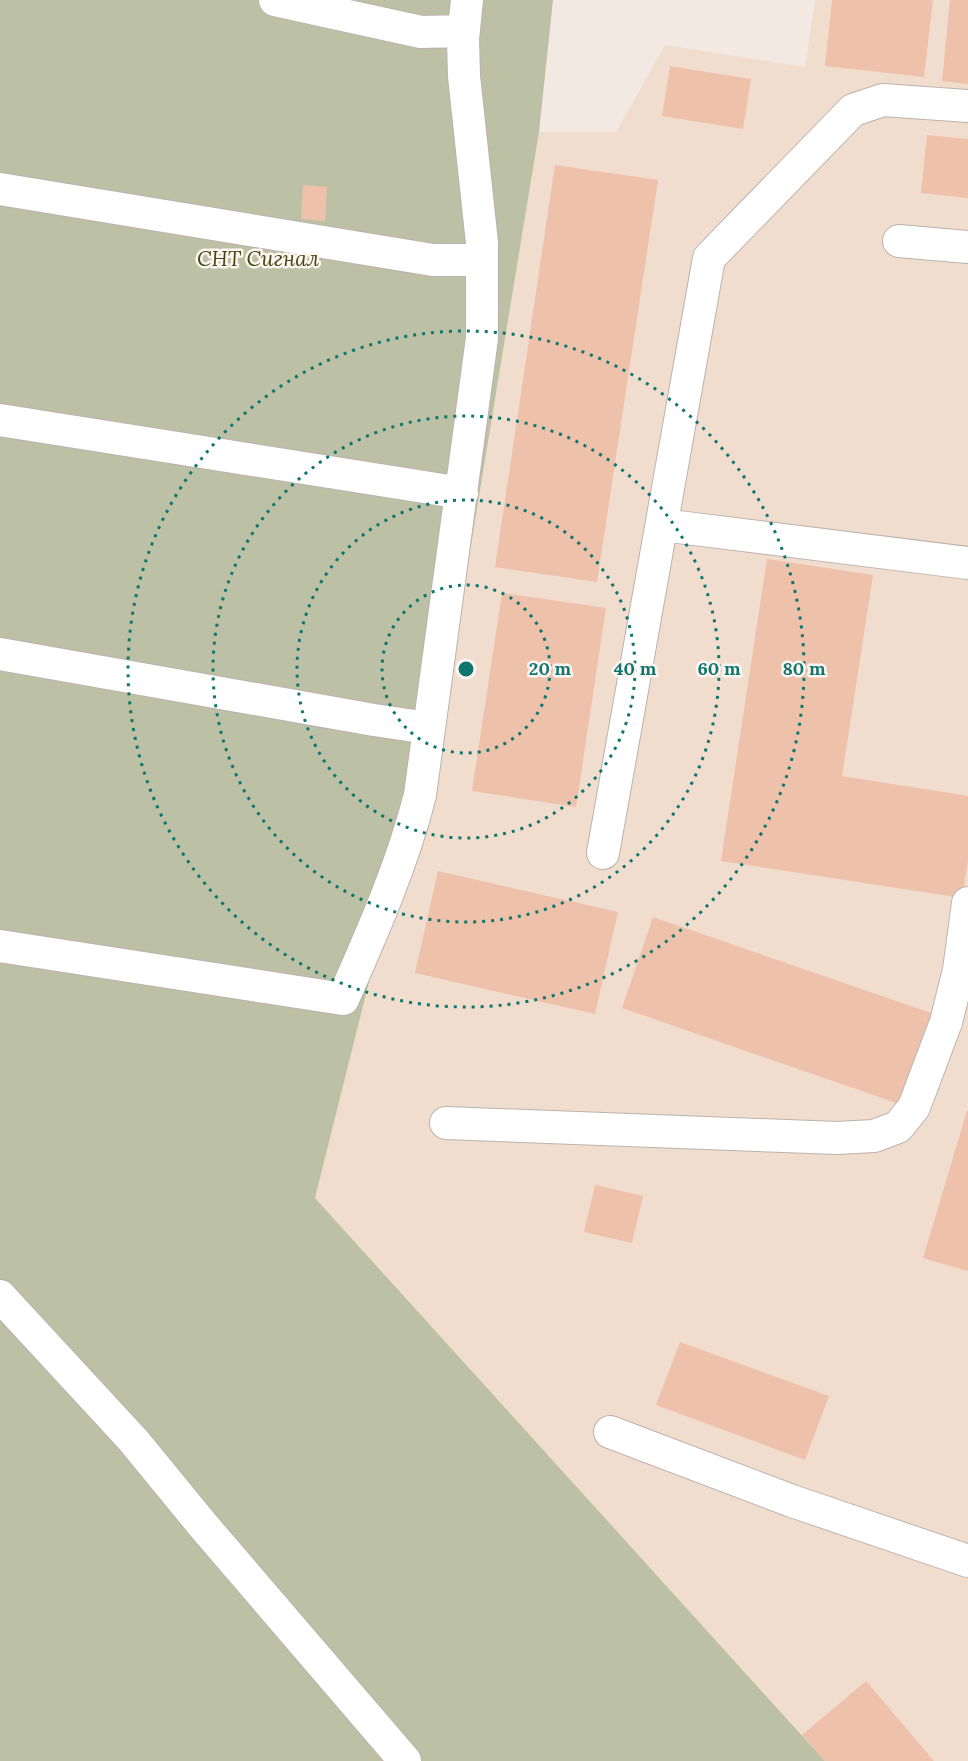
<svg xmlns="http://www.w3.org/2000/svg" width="968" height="1761" viewBox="0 0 968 1761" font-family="Lora,serif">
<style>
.industrial{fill:#f1ddce}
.green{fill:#bcc0a4}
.building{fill:#edc1aa}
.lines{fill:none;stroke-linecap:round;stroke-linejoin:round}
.minor-casing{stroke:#bcb2ad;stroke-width:34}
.minor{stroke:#fff;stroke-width:32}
.ring{fill:none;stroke:#0f766e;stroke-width:3;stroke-dasharray:3 6}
.labels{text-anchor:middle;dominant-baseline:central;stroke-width:5;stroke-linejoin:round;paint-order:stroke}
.park-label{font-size:21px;font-style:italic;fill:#424714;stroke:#fff6f2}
.centre{fill:#0f766e;stroke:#fff6f2;stroke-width:3}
.ring-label{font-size:18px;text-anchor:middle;font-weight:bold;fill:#0f766e;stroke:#fff6f2;stroke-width:5;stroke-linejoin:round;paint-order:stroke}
</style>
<rect width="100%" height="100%" fill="#f3e9e3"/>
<!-- industrial -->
<path class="industrial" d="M815,0H968V1761H825L315,1198L371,974L432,782L539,132H616L665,45L805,67Z"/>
<!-- green -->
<path class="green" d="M0,0H553L539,132L432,782L371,974L315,1198L825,1761H0Z"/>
<!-- building -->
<path class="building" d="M832,0H933L924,77L825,66Z
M950,0H968V84L942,81Z
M670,66L751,79L743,129L662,116Z
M927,135L968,139V198L921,193Z
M555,165L658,180L597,582L495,567Z
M303,185L327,187L325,221L301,219Z
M767,559L873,575L842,776L968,796V861L962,898L721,861Z
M502,593L606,608L576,807L472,791Z
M438,871L618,912L595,1014L415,973Z
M653,917L934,1014L902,1105L622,1008Z
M967,1111H968V1271L923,1258Z
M595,1185L643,1196L632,1243L584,1232Z
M680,1342L829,1396L805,1460L656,1405Z
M866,1681L934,1761H825L802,1735Z"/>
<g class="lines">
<defs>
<path id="minor" d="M275,0L421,32L464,31
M0,189L433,260H482
M899,241L968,247
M0,420L462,493
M662,525L968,563
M0,654L374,720L428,728
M603,853L709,258L853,110L883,100L968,106
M0,946L343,999C372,933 402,866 420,795L482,338V243L464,76L463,39L467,0
M446,1123L837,1138L874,1136L898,1127L914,1107L946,1022L959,970L968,903
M0,1296L133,1440L201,1523L405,1761
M610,1432L792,1501L968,1561"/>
</defs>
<!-- minor casing -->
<use href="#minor" class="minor-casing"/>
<!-- minor -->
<use href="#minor" class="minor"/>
</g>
<!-- distance rings -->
<g class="ring">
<circle cx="466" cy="669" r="84"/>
<circle cx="466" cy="669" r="169"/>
<circle cx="466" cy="669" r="253"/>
<circle cx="466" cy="669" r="338"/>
</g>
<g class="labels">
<!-- park labels -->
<g class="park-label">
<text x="258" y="258">СНТ Сигнал</text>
</g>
</g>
<circle cx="466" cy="669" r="9" class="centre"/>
<g class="ring-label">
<text x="550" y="675">20 m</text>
<text x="635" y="675">40 m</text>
<text x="719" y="675">60 m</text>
<text x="804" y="675">80 m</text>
</g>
</svg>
